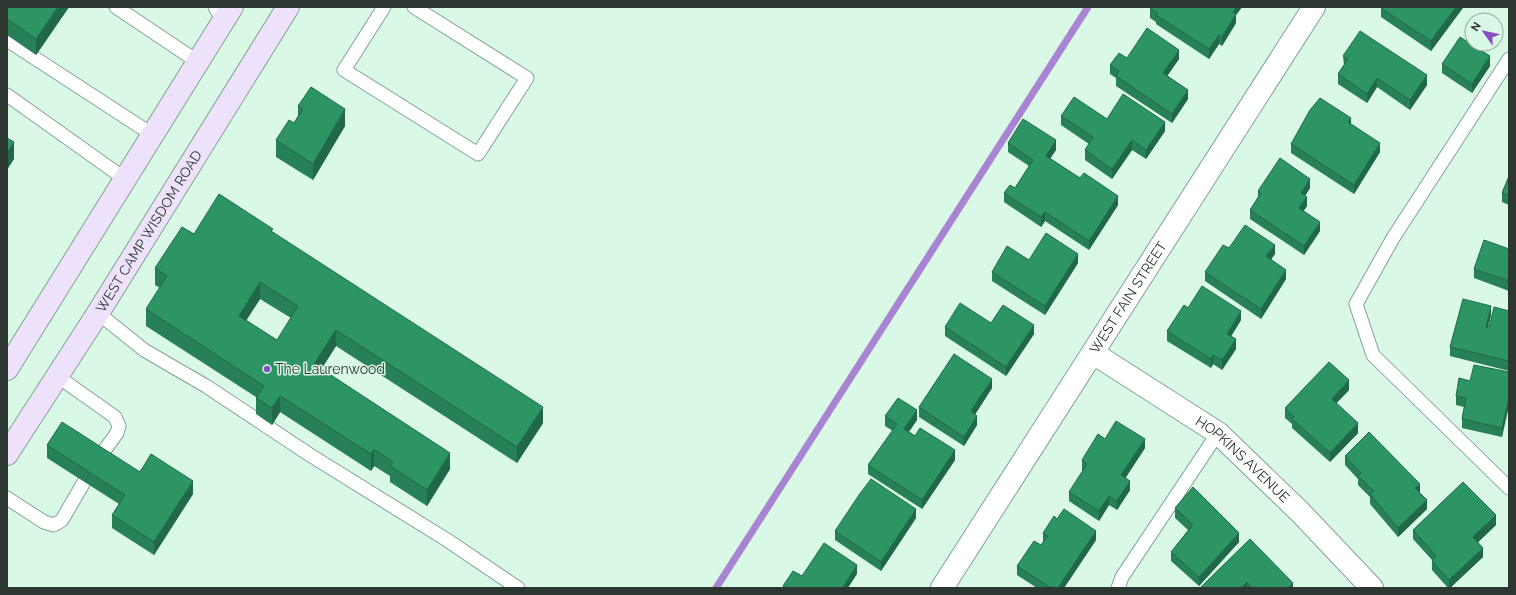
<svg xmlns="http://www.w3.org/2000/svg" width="1516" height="595" viewBox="0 0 1516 595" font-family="Raleway,sans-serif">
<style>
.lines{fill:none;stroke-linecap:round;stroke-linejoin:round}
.stream{stroke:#a984d3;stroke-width:7}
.service-casing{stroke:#85a291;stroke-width:15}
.minor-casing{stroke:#85a291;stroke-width:24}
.secondary-casing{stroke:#85a291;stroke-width:24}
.service{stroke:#fff;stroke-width:13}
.minor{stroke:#fff;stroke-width:22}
.secondary{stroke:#eee1fb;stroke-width:22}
.wall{fill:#278057;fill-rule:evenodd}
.shaded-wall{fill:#206847}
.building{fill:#2d9565;stroke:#206847;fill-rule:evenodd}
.poi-dot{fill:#8a4ec4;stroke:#d9f8e5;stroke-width:1.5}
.labels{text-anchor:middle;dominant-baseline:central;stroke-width:3;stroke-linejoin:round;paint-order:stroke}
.street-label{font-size:14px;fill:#2b3730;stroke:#d9f8e5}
.poi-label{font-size:14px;fill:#2b3730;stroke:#d9f8e5;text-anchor:start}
</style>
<rect width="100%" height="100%" fill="#d9f8e5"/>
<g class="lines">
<!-- stream -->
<path class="stream" d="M716,588L1088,7"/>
<defs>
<path id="service" d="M116,7L198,62
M215,7L223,21
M384,7L344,70L478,154L527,78L414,7
M7,40L153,135
M1509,59L1393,238L1356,304L1373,355L1509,488
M7,95L125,179
M98,313L144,350L206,386L310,455L447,540L518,588
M57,376L115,417L119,426L117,433L98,459
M7,498L44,522L54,525L62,520L84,482
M1118,588L1122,577L1218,433"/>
<g id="minor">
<path id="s1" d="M1093,353L1218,433L1300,512L1372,588"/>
<path id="s2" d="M942,588L1314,7"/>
</g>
<g id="secondary">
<path d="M7,369L232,7"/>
<path id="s3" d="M7,454L98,313L288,7"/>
</g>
</defs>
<!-- service casing -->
<use href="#service" class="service-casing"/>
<!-- minor casing -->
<use href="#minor" class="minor-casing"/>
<!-- secondary casing -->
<use href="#secondary" class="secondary-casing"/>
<!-- service -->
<use href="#service" class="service"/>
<!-- minor -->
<use href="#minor" class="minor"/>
<!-- secondary -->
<use href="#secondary" class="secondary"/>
</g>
<!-- wall -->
<path class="wall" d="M7,7H69L36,55L7,35Z
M1151,7H1242L1236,15V23L1222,46L1219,44L1209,59L1156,24V22L1150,18V8Z
M1463,7L1431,51L1381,17V8Z
M1343,56L1427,85L1410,110L1377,87L1367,103L1338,84V74L1344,65Z
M1127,58L1179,59L1167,76L1188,99L1172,123L1116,86V78L1110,74V65Z
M1442,64L1490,66L1472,93L1442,73Z
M298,106L345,126L313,180L276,157V140L294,123L298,116Z
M1061,116L1107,119L1165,131L1146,159L1132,150L1112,179L1085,160V150L1089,144L1061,125Z
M1351,124L1380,152L1354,194L1291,153V144Z
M1008,143L1056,150L1050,158L1118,205L1089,250L1045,221L1041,227L1004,202V193L1015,188L1029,166L1008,152Z
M1509,176V205L1502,202V193Z
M1310,188L1305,196L1307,206L1303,211L1320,231L1304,255L1250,219V210L1258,197V191Z
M273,233L543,423L517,463L336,346L321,369L450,469L427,506L390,482V476L374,466L371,471L280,412L272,425L256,414V397L146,326V309L160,288L155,285V268L194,234ZM260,299L291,318L277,340L246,320Z
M1229,248L1275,254L1271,259L1286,279L1261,319L1205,281V272Z
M1509,249V291L1474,278V269Z
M1029,260L1078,263L1045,315L992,281V272Z
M1188,308L1241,320L1231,336L1236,349L1222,370L1213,364L1211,368L1167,341V331Z
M1509,311V371L1450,356V347L1491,315L1488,328H1489Z
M991,323L1034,334L1006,376L945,336V327Z
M1509,372L1502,437L1462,428V419L1464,407L1456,405V396L1470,381Z
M992,388L975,414L977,425L964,446L919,417V407Z
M1349,390L1336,403L1358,433L1330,462L1292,428V424L1285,418V408Z
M885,416L917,420L909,432L955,460L922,509L868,474V465L893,431L885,426Z
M1105,439L1145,448L1125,478L1130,490L1117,510L1109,505L1099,521L1069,501V492L1083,471L1082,470V460Z
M47,445L140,472L193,494L154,555L112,528V515L119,504L47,458Z
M1345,456L1420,493L1427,509L1398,537L1370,504V497L1358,485V479L1345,465Z
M1175,508L1239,542L1199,586L1171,561V552L1188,530L1175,518Z
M916,518L881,571L835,540V531Z
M1057,519L1096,540L1064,588H1037L1017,575V566L1041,545L1043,542V533Z
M1496,525L1478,542L1483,557L1450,588H1448L1432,570V560L1413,539V530Z
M1250,539L1293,588H1200Z"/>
<!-- shaded-wall -->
<path class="shaded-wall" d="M58,7H69L36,55V39Z
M1236,7H1242L1236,15V23L1222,46V37L1233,12Z
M1456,7L1463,8L1431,51V41Z
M1219,35V44L1209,59V49Z
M1179,50V59L1163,82V73Z
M1490,56V66L1472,93V84Z
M1427,75V85L1410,110V100Z
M1377,78V87L1367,103V94Z
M1188,90V99L1172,123V114Z
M345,109V126L313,180V164Z
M1351,118V127L1348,122Z
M1165,122V131L1146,159V150Z
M1056,140V150L1046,165V156Z
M1132,140V150L1112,179V169Z
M14,142V159L7,170V153Z
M1380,143V152L1354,194V185Z
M1310,179V188L1301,202V193Z
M1118,196V205L1089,250V241Z
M1307,197V206L1299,218V208Z
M1045,212V221L1041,227V217Z
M1320,222V231L1304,255V246Z
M1275,245V254L1266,266V256Z
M1078,254V263L1045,315V306Z
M1286,270V279L1261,319V309Z
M260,282V299L239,332V316Z
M1491,306V315L1486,336V327Z
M1241,311V320L1227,343V334Z
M1034,325V334L1006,376V367Z
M336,330V346L314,381V364Z
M1236,339V349L1222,370V360Z
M1213,355V364L1211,368V359Z
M992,379V388L971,421V411Z
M1349,380V390L1332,408V399Z
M280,396V412L272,425V408Z
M1509,397V406L1502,437V428Z
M543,407V423L517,463V447Z
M917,410V420L904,438V429Z
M977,416V425L964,446V437Z
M1358,423V433L1330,462V453Z
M1145,439V448L1121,485V475Z
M374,449V466L371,471V454Z
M955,450V460L922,509V500Z
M450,453V469L427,506V490Z
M193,481V494L154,555V542Z
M1130,481V490L1117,510V501Z
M1420,484V493L1415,488Z
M1109,496V505L1099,521V511Z
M1427,500V509L1398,537V528Z
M916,509V518L881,571V562Z
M1496,515V525L1473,547V537Z
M1096,531V540L1064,588H1058Z
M1239,533V542L1199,586V577Z
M1483,548V557L1450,588H1449V580Z
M857,565V574L848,588H842Z
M1247,582V588H1241Z
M1293,583V588H1288Z"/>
<!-- building -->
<path class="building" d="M7,7H58L36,39L7,19Z
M1151,7H1236L1233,12L1236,14L1222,37L1219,35L1209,49L1156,15L1158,13L1150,8Z
M1381,7H1456L1431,41L1381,8Z
M1147,28L1179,50L1163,73L1188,90L1172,114L1116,76L1119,71L1110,65L1119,53L1127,58Z
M1360,31L1427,75L1410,100L1377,78L1367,94L1338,74L1348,59L1343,56Z
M1460,37L1490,56L1472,84L1442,64Z
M311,87L345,109L313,164L276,140L289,120L294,123L303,109L298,106Z
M1123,94L1165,122L1146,150L1132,140L1112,169L1085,150L1093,137L1061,116L1074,97L1107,119Z
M1320,98L1351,118L1348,122L1380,143L1354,185L1291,144L1310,110Z
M1023,119L1056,140L1046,156L1080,178L1084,173L1118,196L1089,241L1045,212L1041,217L1004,193L1010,185L1015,188L1033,160L1008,143Z
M7,138L14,142L7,153Z
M1280,158L1310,179L1301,193L1307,197L1299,208L1320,222L1304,246L1250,210L1261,193L1258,191Z
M1509,176V196L1502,193Z
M219,194L273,229L271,231L543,407L517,447L336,330L314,364L450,453L427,490L390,466L393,462L374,449L371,454L280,396L272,408L256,398L264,386L146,309L167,276L155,268L182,227L194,234ZM260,282L298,306L277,340L239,316Z
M1245,225L1275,245L1266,256L1286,270L1261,309L1205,272L1223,245L1229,248Z
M1046,233L1078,254L1045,306L992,272L1007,246L1029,260Z
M1484,240L1509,249V281L1474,269Z
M1202,286L1241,311L1227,334L1236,339L1222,360L1213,355L1211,359L1167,331L1184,305L1188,308Z
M1463,299L1491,306L1486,327L1489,328L1494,307L1509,311V361L1450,347Z
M960,303L991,323L1003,305L1034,325L1006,367L945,327Z
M954,354L992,379L971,411L977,416L964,437L919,407Z
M1329,362L1349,380L1332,399L1358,423L1330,453L1292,419L1294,417L1285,408Z
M1474,365L1509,372V397L1502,428L1462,419L1466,398L1456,396L1459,378L1470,381Z
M898,398L917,410L904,429L915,436L920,428L955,450L922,500L868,465L897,424L885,416Z
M1116,421L1145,439L1121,475L1130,481L1117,501L1109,496L1099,511L1069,492L1087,464L1082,460L1098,434L1105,439Z
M62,422L140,472L151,454L193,481L154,542L112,515L125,495L47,445Z
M1369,432L1420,484L1415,488L1427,500L1398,528L1370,494L1374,491L1358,476L1361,473L1345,456Z
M871,479L916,509L881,562L835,531L859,495Z
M1463,482L1496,515L1473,537L1483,548L1449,580L1432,561L1436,556L1413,530Z
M1193,487L1239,533L1199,577L1171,552L1193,525L1175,508Z
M1064,509L1096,531L1058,588H1051L1017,566L1034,541L1041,545L1048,536L1043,533L1054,516L1057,519Z
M1250,539L1293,583L1288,588H1252L1247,582L1241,588H1200Z
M824,543L857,565L842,588H786L783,586L793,571L802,576Z"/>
<!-- markers -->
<circle class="poi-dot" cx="267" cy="369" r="4"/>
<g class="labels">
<!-- street labels -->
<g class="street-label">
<text stroke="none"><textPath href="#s3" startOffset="264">WEST CAMP WISDOM ROAD</textPath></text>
<text stroke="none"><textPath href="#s2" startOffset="345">WEST FAIN STREET</textPath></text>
<text stroke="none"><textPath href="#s1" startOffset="184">HOPKINS AVENUE</textPath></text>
</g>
<!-- poi labels -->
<g class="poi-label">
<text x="275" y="369">The Laurenwood</text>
</g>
</g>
<!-- border -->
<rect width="1516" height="595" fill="none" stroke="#2b3730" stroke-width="16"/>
<!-- north arrow -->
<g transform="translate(1484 32) rotate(303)"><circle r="19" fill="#d9f8e5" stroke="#93ab9d"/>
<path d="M0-3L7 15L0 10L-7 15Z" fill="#8a4ec4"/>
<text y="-6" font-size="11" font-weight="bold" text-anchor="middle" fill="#2b3730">N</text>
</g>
</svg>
